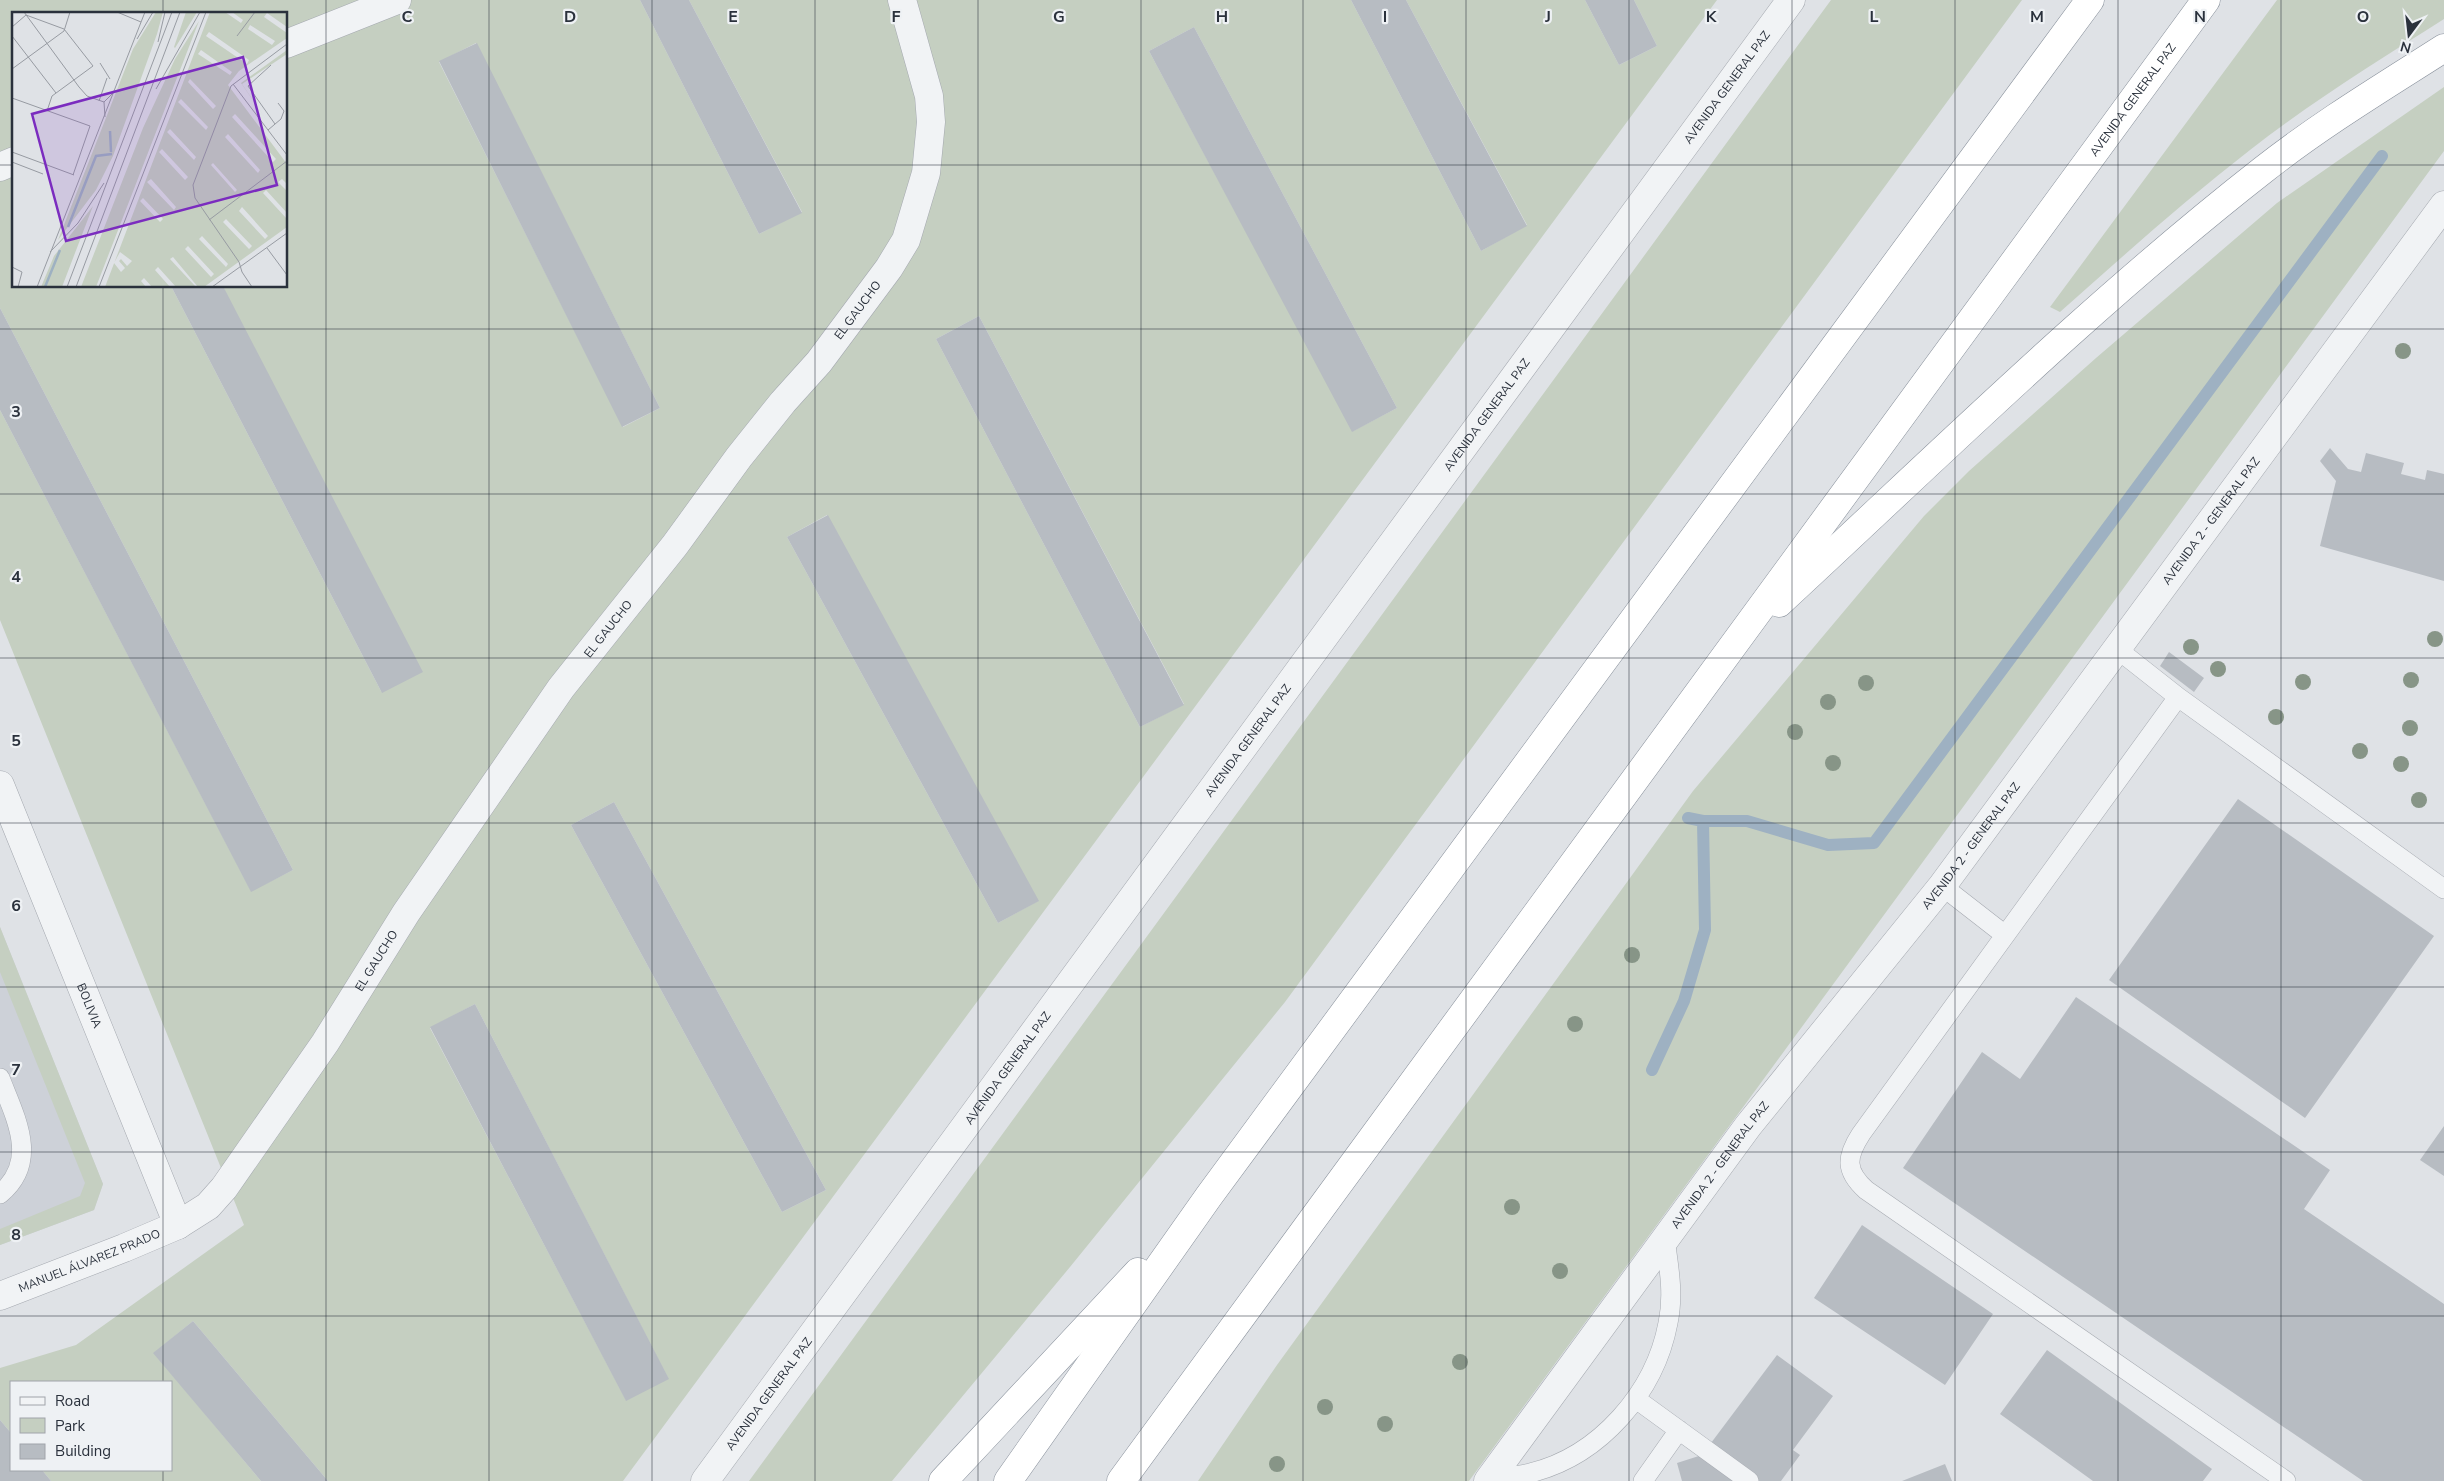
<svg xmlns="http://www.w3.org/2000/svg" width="2444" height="1481" viewBox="0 0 2444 1481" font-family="'Nunito Sans',sans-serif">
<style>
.built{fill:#cdd1d8}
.green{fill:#c5cfc1;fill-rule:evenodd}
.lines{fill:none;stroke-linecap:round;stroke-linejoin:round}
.stream{stroke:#9eb1c2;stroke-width:12}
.building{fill:#b7bcc2}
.service-casing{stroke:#a5a9b0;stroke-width:20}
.minor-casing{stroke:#a5a9b0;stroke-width:29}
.tertiary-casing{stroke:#a5a9b0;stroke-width:29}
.motorway-casing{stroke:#88909b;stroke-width:29}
.service{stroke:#f1f3f5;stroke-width:19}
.minor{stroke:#f1f3f5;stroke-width:28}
.tertiary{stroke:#f1f3f5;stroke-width:28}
.motorway{stroke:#fff;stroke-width:28}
.tree{fill:#879587}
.grid{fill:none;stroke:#2a313c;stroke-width:1;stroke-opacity:0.55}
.labels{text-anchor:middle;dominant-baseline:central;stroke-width:4.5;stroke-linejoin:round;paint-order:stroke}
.street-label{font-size:12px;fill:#2a313c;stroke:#eef1f4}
.inset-river{fill:none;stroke:#9eb1c2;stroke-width:2.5}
.inset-road{fill:none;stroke:#979ba2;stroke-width:1}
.view{fill:#7b2cbf;fill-opacity:0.15;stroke:#7b2cbf;stroke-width:2.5}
.inset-edge{fill:none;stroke:#2a313c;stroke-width:2.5}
.grid-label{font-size:16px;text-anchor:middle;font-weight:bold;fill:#2a313c;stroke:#eef1f4;stroke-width:4.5;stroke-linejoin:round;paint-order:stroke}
</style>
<rect width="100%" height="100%" fill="#dfe2e6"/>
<!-- built -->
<path class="built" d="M0,927L103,1184L94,1210L0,1245Z"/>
<!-- green -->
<path class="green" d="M0,0H640L759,234L802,212L689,0H1351L1481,251L1527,225L1406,0H1585L1619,65L1657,46L1634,0H1717L623,1481H328L193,1321L154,1353L261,1481H51L42,1470H171V1382H11V1433L0,1420V1368L76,1345L244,1225L0,620V410L251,891L293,870L0,308ZM14,14H286V286H223L382,693L171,286H14ZM1194,27L1397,408L1353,431L1149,51ZM476,43L660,408L623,427L439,62ZM979,316L1184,704L1140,727L936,339ZM827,515L1038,901L998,923L787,537ZM614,802L826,1190L782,1212L571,825ZM475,1004L668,1378L626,1400L430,1028Z
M1831,0H2022L1285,1002L1070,1267L892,1481H749Z
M2277,0H2444V19C2378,61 2311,102 2250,150C2184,201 2122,257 2060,312L2050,307Z
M2444,87V151L1469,1481H1198L1277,1365L1693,791L1924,516L1969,471L2096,358L2277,203Z
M0,927L103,1184L94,1210L0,1245V1229L80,1196L85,1183L0,972Z"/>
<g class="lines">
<!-- stream -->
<path class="stream" d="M1688,818L1703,821H1747L1828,845L1874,843L2382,156
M1652,1070L1684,1001L1705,930L1703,821"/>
</g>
<!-- building -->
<path class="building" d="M640,0H689L802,213L759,234Z
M1351,0H1406L1527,226L1481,251Z
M1585,0H1634L1657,46L1619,65Z
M1194,27L1397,408L1352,432L1149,51Z
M477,43L660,408L622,427L439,61Z
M171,286H223L423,672L382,693Z
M0,308L293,870L251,892L0,410Z
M979,316L1184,705L1140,727L936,339Z
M2330,448L2348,469L2361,472L2366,453L2404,463L2401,474L2425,480L2427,470L2444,474V581L2320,546L2336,481L2320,461Z
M828,515L1039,901L998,923L787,537Z
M2169,652L2204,678L2194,692L2160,666Z
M2238,799L2434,936L2305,1118L2109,980Z
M614,802L826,1190L782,1212L571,825Z
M2076,997L2330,1170L2304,1209L2444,1304V1481H2363L1903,1168L1982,1052L2020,1079Z
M475,1004L669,1379L626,1401L430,1027Z
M2444,1126V1176L2420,1160Z
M1862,1225L1993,1314L1945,1385L1814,1298Z
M193,1321L328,1481H261L153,1353Z
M2047,1350L2212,1469L2203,1481H2093L2000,1414Z
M1777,1355L1833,1396L1793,1450L1800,1455L1781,1481H1682L1677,1463L1702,1455Z
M0,1420L11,1433V1470H42L51,1481H0Z
M1945,1464L1952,1481H1902Z"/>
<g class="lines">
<defs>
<path id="service" d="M2117,649L2178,697L2444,889
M2178,697L1861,1134C1846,1157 1845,1171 1866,1190L2286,1481
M1942,886L2005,935
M0,1078C15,1117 40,1161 0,1194
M1636,1399L1749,1481
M1489,1480C1503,1477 1517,1476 1530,1473C1600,1456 1655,1392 1668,1323C1674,1295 1669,1267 1665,1239
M1643,1481L1679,1430"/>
<g id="minor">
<path d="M286,44L397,0"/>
<path d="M0,167L14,161"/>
<path id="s1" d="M0,785L178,1225"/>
<path id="s2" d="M0,1296L124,1248L178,1225L208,1206L224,1188L325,1043L406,913L561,688L675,545L739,457L783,402L819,362L889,268L906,240L926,173L931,122L929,96L902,0"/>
</g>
<g id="tertiary">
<path id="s3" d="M705,1481L1791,0"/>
<path id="s4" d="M1488,1481L1748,1126L1942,886L2444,205"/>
</g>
<g id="motorway">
<path d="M1779,603C1938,456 2093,303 2263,170C2320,125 2383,87 2444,48"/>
<path d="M943,1481L1138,1272"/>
<path d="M1008,1481L1209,1196L2090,0"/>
<path id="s5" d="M1121,1481L2206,0"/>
</g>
</defs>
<!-- service casing -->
<use href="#service" class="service-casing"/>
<!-- minor casing -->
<use href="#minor" class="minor-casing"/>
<!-- tertiary casing -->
<use href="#tertiary" class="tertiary-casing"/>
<!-- motorway casing -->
<use href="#motorway" class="motorway-casing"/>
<!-- service -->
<use href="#service" class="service"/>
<!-- minor -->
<use href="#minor" class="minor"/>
<!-- tertiary -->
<use href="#tertiary" class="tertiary"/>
<!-- motorway -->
<use href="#motorway" class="motorway"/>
</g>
<!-- trees -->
<g class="tree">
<circle cx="2403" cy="351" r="8"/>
<circle cx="2435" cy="639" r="8"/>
<circle cx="2191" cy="647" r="8"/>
<circle cx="2218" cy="669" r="8"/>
<circle cx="2411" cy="680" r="8"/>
<circle cx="2303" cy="682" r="8"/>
<circle cx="1866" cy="683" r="8"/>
<circle cx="1828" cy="702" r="8"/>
<circle cx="2276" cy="717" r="8"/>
<circle cx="2410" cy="728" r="8"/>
<circle cx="1795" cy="732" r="8"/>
<circle cx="2360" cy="751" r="8"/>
<circle cx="1833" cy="763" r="8"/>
<circle cx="2401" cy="764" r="8"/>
<circle cx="2419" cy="800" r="8"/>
<circle cx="1632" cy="955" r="8"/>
<circle cx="1575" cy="1024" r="8"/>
<circle cx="1512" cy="1207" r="8"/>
<circle cx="1560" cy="1271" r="8"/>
<circle cx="1460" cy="1362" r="8"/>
<circle cx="1325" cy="1407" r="8"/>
<circle cx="1385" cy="1424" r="8"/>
<circle cx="1277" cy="1464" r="8"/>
</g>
<!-- grid -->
<path class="grid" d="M163,0V14M326,0V1481M489,0V1481M652,0V1481M815,0V1481M978,0V1481M1141,0V1481M1303,0V1481M1466,0V1481M1629,0V1481M1792,0V1481M1955,0V1481M2118,0V1481M2281,0V1481M0,165H14M286,165H2444M163,286V1382M0,329H2444M0,494H2444M0,658H2444M0,823H2444M0,987H2444M0,1152H2444M0,1316H2444M163,1470V1481"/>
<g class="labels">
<!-- street labels -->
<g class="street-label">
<text stroke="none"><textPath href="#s3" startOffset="1728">AVENIDA GENERAL PAZ</textPath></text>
<text stroke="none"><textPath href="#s5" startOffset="1712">AVENIDA GENERAL PAZ</textPath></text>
<text stroke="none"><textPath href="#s2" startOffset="1335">EL GAUCHO</textPath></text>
<text stroke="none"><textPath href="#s3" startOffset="1322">AVENIDA GENERAL PAZ</textPath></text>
<text stroke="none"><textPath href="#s4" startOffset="1202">AVENIDA 2 - GENERAL PAZ</textPath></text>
<text stroke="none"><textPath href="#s2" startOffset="930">EL GAUCHO</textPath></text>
<text stroke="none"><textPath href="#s3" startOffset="918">AVENIDA GENERAL PAZ</textPath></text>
<text stroke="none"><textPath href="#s4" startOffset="798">AVENIDA 2 - GENERAL PAZ</textPath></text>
<text stroke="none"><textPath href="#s2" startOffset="525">EL GAUCHO</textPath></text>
<text stroke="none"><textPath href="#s1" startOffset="238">BOLIVIA</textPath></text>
<text stroke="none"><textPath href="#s3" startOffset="512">AVENIDA GENERAL PAZ</textPath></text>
<text stroke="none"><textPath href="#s4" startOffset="392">AVENIDA 2 - GENERAL PAZ</textPath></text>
<text stroke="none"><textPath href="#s2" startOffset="96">MANUEL ÁLVAREZ PRADO</textPath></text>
<text stroke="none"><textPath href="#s3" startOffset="108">AVENIDA GENERAL PAZ</textPath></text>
</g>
</g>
<!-- overview -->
<g transform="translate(12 12)">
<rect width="275" height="275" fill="#dfe2e6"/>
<path d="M144,0H151L145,22L101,144L84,178L46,228L121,37ZM174,0H185L163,36L162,35ZM198,0H213L229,11L231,8L220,0H275V15L255,1L252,5L275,21V26L227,59L216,73L275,152V172L270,167L266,170L275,179V201L254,178L251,181L275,207V215L192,275H186L161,245L158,247L184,275H164L146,255L143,258L158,275H140L132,266L129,269L134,275H93ZM238,13L263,29L260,33L236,17ZM197,20L237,48L235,52L194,24ZM189,38L220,60L218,63L186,42ZM178,67L204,94L201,97L176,70ZM169,87L196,115L194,118L166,90ZM223,102L264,147L261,150L220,105ZM158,117L184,145L182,148L155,120ZM216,122L248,158L246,161L213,125ZM150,137L176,165L173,168L147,140ZM201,151L225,178L223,180L199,153ZM139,167L164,195L162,198L135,170ZM131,186L151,207L148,210L128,189ZM230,195L256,224L253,227L227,199ZM214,207L240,234L237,237L211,210ZM190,224L216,252L214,255L187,227ZM176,234L202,262L199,265L173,237ZM108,240L120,249L115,254L109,247L107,249L113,256L109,260L102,251ZM187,9L84,275H69L131,116L163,47ZM275,38V42L230,72L256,110L229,71ZM81,194L50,275H29L42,244Z" fill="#c5cfc1" fill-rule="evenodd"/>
<path class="inset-river" d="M98,119L99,140M56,215L84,144L100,142M33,275L48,238"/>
<path class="inset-road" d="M12,0L67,75L75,84L92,90M105,0L129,10M14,3L52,17L81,54L40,84L35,99M0,15L14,3M0,24L44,81M225,24L243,0M125,27L141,0M146,30L153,0M88,51L98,67M259,53L236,74L263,112M0,57L52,19L58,0M221,72L275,143M144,77L188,0M0,86L78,114L61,163M87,89L95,66M93,105L92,90L102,80M256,118L269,107L272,99L266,91M0,140L62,163M0,150L31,162M197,208L275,149M255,236L275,263M38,240L66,211L92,171M0,255L10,260L6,275M25,275L133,0M55,275L160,0M64,275L168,0M87,275L194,0M200,275L275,221M240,275L230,260L227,250L183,186L181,173L219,74L275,32"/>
<path class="view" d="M231,45L265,173L54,229L20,102Z"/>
<rect width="275" height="275" class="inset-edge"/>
</g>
<g class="grid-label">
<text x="407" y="22">C</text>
<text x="570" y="22">D</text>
<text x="733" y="22">E</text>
<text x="896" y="22">F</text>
<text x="1059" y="22">G</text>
<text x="1222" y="22">H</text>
<text x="1385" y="22">I</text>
<text x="1548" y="22">J</text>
<text x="1711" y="22">K</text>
<text x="1874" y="22">L</text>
<text x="2037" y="22">M</text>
<text x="2200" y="22">N</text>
<text x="2363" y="22">O</text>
<text x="16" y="417">3</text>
<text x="16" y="582">4</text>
<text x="16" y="746">5</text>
<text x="16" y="911">6</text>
<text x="16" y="1075">7</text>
<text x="16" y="1240">8</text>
</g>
<!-- legend -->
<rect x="10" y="1381" width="162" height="90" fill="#eef1f4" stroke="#a0a4aa"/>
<rect x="20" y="1397" width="25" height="8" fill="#f1f3f5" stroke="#a0a4aa"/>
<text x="55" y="1406" font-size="15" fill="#2a313c">Road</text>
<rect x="20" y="1418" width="25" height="15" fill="#c5cfc1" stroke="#a0a4aa"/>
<text x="55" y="1431" font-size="15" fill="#2a313c">Park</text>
<rect x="20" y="1444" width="25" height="15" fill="#b7bcc2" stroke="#a0a4aa"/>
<text x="55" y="1456" font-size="15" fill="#2a313c">Building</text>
<!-- north arrow -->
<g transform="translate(2409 35) rotate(195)" stroke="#eef1f4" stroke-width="4" paint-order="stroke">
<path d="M0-4L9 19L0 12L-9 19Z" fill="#2a313c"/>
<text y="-8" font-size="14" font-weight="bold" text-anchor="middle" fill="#2a313c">N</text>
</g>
</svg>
